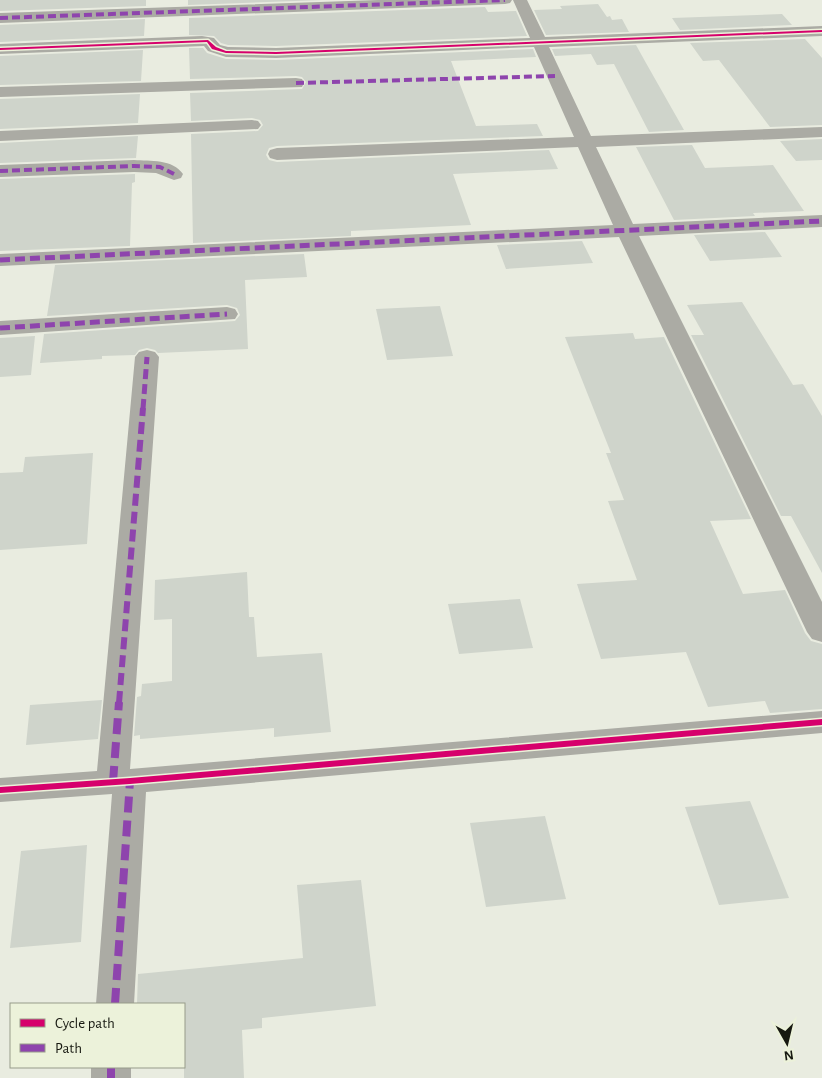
<svg xmlns="http://www.w3.org/2000/svg" width="822" height="1078" viewBox="0 0 822 1078" font-family="'Alegreya Sans',sans-serif">
<style>
.building{fill:#cfd4cb}
.lines{fill:none;stroke-linecap:round;stroke-linejoin:round}
.minor{fill:#ababa4;fill-rule:evenodd}
.quiet-far3{stroke:#8e44ad;stroke-width:4;stroke-dasharray:8 4;stroke-linecap:butt}
.quiet-far2{stroke:#8e44ad;stroke-width:5;stroke-dasharray:10 5;stroke-linecap:butt}
.quiet-far1{stroke:#8e44ad;stroke-width:6;stroke-dasharray:12 6;stroke-linecap:butt}
.quiet{stroke:#8e44ad;stroke-width:8;stroke-dasharray:16 8;stroke-linecap:butt}
.cycleway-casing{stroke:#ecf2da;stroke-width:3}
.cycleway{fill:#d6006c;fill-rule:evenodd}
</style>
<rect width="100%" height="100%" fill="#e9ece0"/>
<!-- building -->
<path class="building" d="M0,0H146V6L0,11Z
M188,0H323L188,5Z
M598,4L607,17L610,16L612,20L622,19L629,32L546,35L534,10L562,9L560,6Z
M485,7L488,12L516,11L527,36L276,46L228,45L221,43L214,36L189,35V18Z
M782,14L792,25L680,30L672,18Z
M145,19L144,36L0,42V25Z
M805,39L822,58V125L770,127L719,60L703,61L690,43Z
M636,45L646,63L684,130L649,132L614,64L597,65L591,54L555,56L552,49Z
M189,48H203L207,53L226,59L276,60L533,49L536,57L451,61L476,126L537,124L543,136L277,146L269,148L266,155L269,160L277,162L549,150L558,169L453,174L471,225L351,231V236L193,243L191,134L258,131L263,125L260,120L252,118L191,121L190,93L302,89L306,82L302,77L296,76L190,79Z
M143,50L141,81L0,85V56Z
M140,94L138,123L0,129V99Z
M138,136L136,158L0,163V143Z
M822,139V160L796,161L780,141Z
M692,145L705,168L773,165L804,211L753,213L755,216L674,220L636,147Z
M135,174V182L132,183L130,246L0,251V179Z
M765,232L782,257L710,261L694,235Z
M582,241L593,263L506,269L497,245Z
M304,254L307,277L245,280L248,349L158,353L155,350L147,348L139,350L135,355L102,356V359L40,363L44,334L235,321L240,315L237,308L227,305L47,316L55,265Z
M742,302L793,385L803,384L822,416V573L791,516H781L691,335H704L687,305Z
M440,306L453,356L387,360L376,309Z
M633,333L635,339L664,337L751,519L710,521L743,594L785,590L805,633L811,641L822,644V709L770,713L765,701L708,707L686,652L601,659L577,584L637,580L608,501L624,500L606,453H611L565,337Z
M35,336L31,375L0,377V338Z
M93,453L87,544L0,550V473L23,472L25,457Z
M247,572L249,617H254L257,657L322,653L331,732L274,737V728L140,739V735L134,736L137,697L141,696L142,684L172,681V619L154,620L155,580Z
M520,599L533,648L459,654L448,604Z
M102,700L98,739L26,745L30,705Z
M750,801L789,898L719,905L685,807Z
M545,816L566,899L486,907L470,823Z
M87,845L81,942L10,948L21,851Z
M361,880L376,1006L262,1018V1028L242,1030L244,1078H184V1004H137L138,974L303,958L297,885Z"/>
<g class="lines">
<!-- minor -->
<path class="minor" d="M378,0H512L510,3L505,4L0,23V13Z
M513,0H527L545,37L822,26V36L549,47L591,136L822,127V137L596,147L633,224L822,215V227L639,236L822,602V642L812,639L807,632L619,237L0,266V254L613,225L578,147L277,160L270,158L268,154L270,150L277,148L574,137L534,47L276,58L226,57L208,51L204,46L0,54V44L202,36L214,38L220,45L228,47L276,48L530,38Z
M296,78L302,79L304,83L302,87L0,97V87Z
M252,120L258,121L261,125L258,129L0,141V131Z
M134,160C150,161 173,159 183,174L181,178L174,180L156,173L134,172L0,177V165Z
M227,307L235,309L238,314L235,319L0,335V321Z
M147,350L155,352L159,357L130,769L822,711V733L146,792L134,1004H96L112,794L0,802V778L97,771L135,357L139,352Z
M91,1067H131V1078H91Z"/>
<!-- quiet-far3 -->
<path class="quiet-far3" d="M0,18L505,0
M296,83L555,76
M0,171L134,166L160,167L174,174"/>
<!-- quiet-far2 -->
<path class="quiet-far2" d="M0,260L822,221
M0,328L227,314
M143,409L147,357"/>
<!-- quiet-far1 -->
<path class="quiet-far1" d="M119,703L143,408"/>
<!-- quiet -->
<path class="quiet" d="M113,782L119,702
M115,1004L130,781
M111,1067V1078"/>
<defs>
<path id="cycleway" d="M822,30V32L276,54L226,53L212,49L207,42L0,50V48L208,40L216,47L226,51L276,52Z
M822,719V725L130,784L0,793V787L130,778Z"/>
</defs>
<!-- cycleway casing -->
<use href="#cycleway" class="cycleway-casing"/>
<!-- cycleway -->
<use href="#cycleway" class="cycleway"/>
</g>
<!-- legend -->
<rect x="10" y="1003" width="175" height="65" fill="#ecf2da" stroke="#979b8a"/>
<rect x="20" y="1019" width="25" height="8" fill="#d6006c" stroke="#979b8a"/>
<text x="55" y="1028" font-size="15" fill="#171911">Cycle path</text>
<rect x="20" y="1044" width="25" height="8" fill="#8e44ad" stroke="#979b8a"/>
<text x="55" y="1053" font-size="15" fill="#171911">Path</text>
<!-- north arrow -->
<g transform="translate(787 1043) rotate(172)" stroke="#ecf2da" stroke-width="4" paint-order="stroke">
<path d="M0-4L9 19L0 12L-9 19Z" fill="#171911"/>
<text y="-8" font-size="14" font-weight="bold" text-anchor="middle" fill="#171911">N</text>
</g>
</svg>
